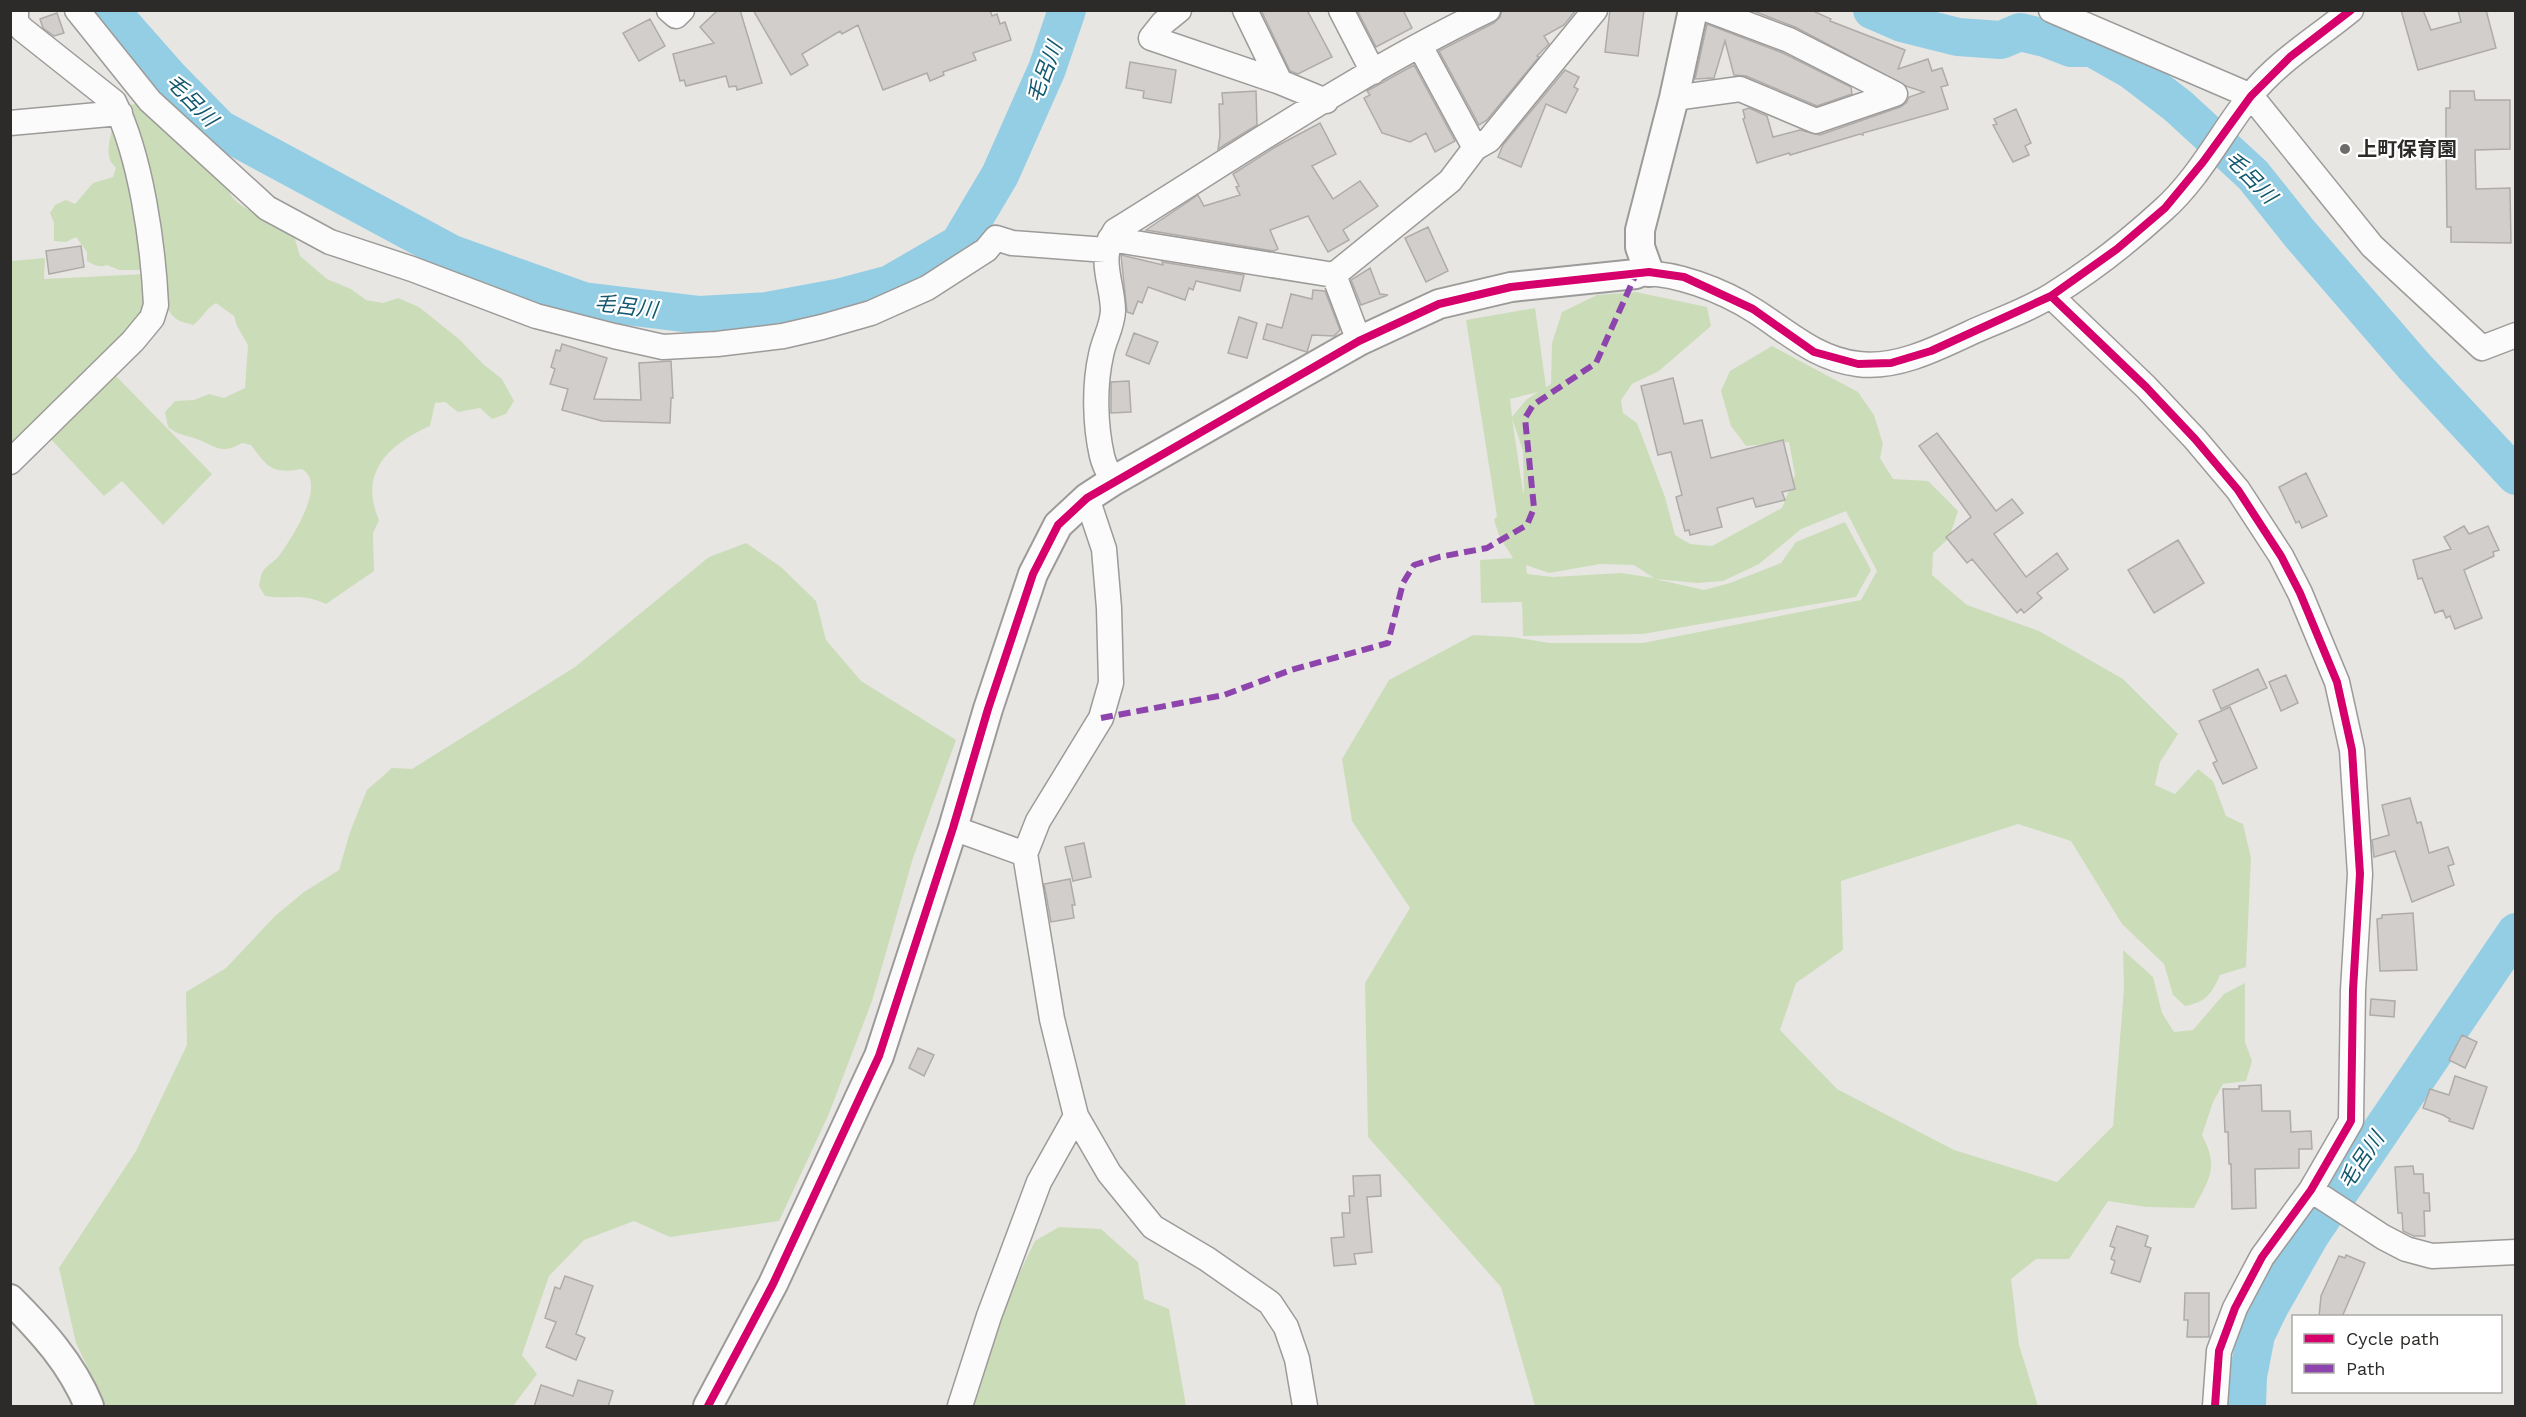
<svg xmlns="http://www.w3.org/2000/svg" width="2526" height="1417" viewBox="0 0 2526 1417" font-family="'Work Sans','Noto Sans JP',sans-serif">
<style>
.green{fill:#caddb8;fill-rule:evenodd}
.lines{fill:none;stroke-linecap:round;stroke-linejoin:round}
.river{stroke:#93cee5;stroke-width:38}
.building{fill:#d1cecc;stroke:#aeaba9;stroke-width:1.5}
.minor-casing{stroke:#9d9b99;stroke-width:27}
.tertiary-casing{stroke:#9d9b99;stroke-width:32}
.minor{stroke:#fcfbfb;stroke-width:24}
.tertiary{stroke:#fcfbfb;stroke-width:28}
.quiet{stroke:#8e44ad;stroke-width:6;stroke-dasharray:12 6;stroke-linecap:butt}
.cycleway-casing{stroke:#fff;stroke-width:11}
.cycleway{stroke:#d6006c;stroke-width:8}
.poi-dot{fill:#6e6c6a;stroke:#fff;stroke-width:2}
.labels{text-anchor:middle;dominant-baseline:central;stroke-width:4.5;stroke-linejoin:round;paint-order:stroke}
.poi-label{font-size:20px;font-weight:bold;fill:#2d2b29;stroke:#fff;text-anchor:start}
.water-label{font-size:21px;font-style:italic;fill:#11576e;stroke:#fff}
</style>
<rect width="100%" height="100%" fill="#e8e6e3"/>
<!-- green -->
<path class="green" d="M164,102C184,110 229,144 233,165C235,174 231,185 230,194C240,209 259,212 271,226H280L293,232L300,256L327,279L351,289L366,300L383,303L398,298L419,307L460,340L483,364L502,379L514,401L506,414L492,419L480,408L458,412L445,402L435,403L430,426C389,444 358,473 379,520L373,533L374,571L326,604C301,592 289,600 265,596L259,586C260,582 260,577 262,573C265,566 274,562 279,556C291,539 328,484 302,469C272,474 268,468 251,445L242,443C220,456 215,445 194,438C183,435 177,434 168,427L165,412L175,401L194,400L209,394L224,398L245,388L248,345L237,326L234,316L216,303C205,309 203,318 193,325C187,323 178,322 174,317C167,310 170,309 160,303L148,270H119L107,265C99,268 94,265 87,261V252L76,237L66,242L54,241V223L50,213L55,205L66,200L75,204L93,183L113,177L116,168C114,165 111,163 110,160C105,149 114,118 122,110C132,101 152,103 164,102Z
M45,258L44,279L146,274L148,308L135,328L11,450V261Z
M1636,292L1707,307L1711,326L1659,371L1632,384L1621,400L1623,413L1637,423L1665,497L1675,535L1690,544L1712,546L1782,508L1795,475L1789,442L1746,446L1731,426L1721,391L1730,371L1772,346L1858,392L1874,415L1883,444L1880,458L1893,479L1928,481L1958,511L1949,538L1933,553L1932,575L1967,605L2039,631L2123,679L2178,734L2160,762L2155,785L2175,794L2198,769L2213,781L2226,816L2243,824L2251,858L2246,967L2220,975C2211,995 2206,1002 2185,1006L2173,995L2164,964L2122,924L2071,841L2018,824L1841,881L1843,950L1796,983L1780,1030L1837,1089L1954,1150L2057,1182L2113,1126L2124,989L2123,950L2153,977L2162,1013L2174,1032L2193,1030L2224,994L2245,983V1042L2252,1061L2246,1081L2223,1084L2213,1102L2202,1135C2219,1167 2210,1178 2194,1208L2146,1207L2108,1201L2069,1259H2036L2011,1279L2019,1345L2038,1406H1535L1501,1287L1368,1137L1365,983L1410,908L1352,821L1342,759L1389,680L1473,635L1513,637L1549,643H1643L1861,600L1877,571L1846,511L1801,529L1759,564L1723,581L1697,583L1655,579L1704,590L1730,583L1781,563L1796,542L1845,522L1871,570L1856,597L1643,634L1523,636L1522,602L1481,603L1480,560L1513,558L1500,538L1494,520L1497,516L1466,320L1535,308L1546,387L1551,384L1552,343L1562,312L1597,295ZM1538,392L1526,400L1512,417L1510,399ZM1512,418L1523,451L1524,492H1523ZM1600,564L1634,565L1654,578L1621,573L1553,577L1527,574L1526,565L1549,573Z
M113,373L212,474L163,525L122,481L104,496L48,436Z
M746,543L781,567L816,601L826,640L861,681L956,740L913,858L872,1001L828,1116L779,1221L670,1237L634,1221L584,1240L549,1276L522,1355L537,1374L513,1406H106L76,1343L59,1268L136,1151L187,1045L186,992L226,968L275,916L304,892L339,870L350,832L367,790L392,768L412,769L575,667L709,557Z
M1059,1227L1101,1229L1138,1262L1144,1299L1169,1309L1186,1406H973L988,1352L1021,1270L1035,1241Z"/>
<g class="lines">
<!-- river -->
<path class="river" d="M114,10L117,18L169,77L220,129L452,254L583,301L700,315L767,311L837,298L890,284L959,244L1000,175L1047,69L1067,10
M1872,10L1902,23L1958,37L2001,40L2020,32L2045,38L2071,48H2092L2131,70L2178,106L2253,175L2300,234L2414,366L2516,476
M2247,1406L2248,1376L2256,1335L2270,1306L2311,1234L2516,932"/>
</g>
<!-- building -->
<path class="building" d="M718,10H740L762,83L737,90L736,86L729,87L726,76L686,86L684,80L680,81L673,54L714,43L700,27Z
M753,10H990L992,16L997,14L1000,24L1005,22L1011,40L973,53L976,60L943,72L944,75L930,81L927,73L883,90L858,25L842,34L840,31L802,54L808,65L791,75Z
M1261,10H1307L1332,57L1298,74L1290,71Z
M1357,10H1403L1412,28L1376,47Z
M1502,10H1576L1564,25L1544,36L1549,44L1537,56L1539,57L1487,120L1479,125L1439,51L1494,23L1500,17Z
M1610,10H1644L1638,56L1605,52Z
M1751,10H1811L1831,19L1830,21L1905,50L1898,69L1928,59L1932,71L1942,68L1948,85L1941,87L1948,109L1863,133V135L1860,134L1790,155L1789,153L1757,163L1743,119L1745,118L1743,110L1749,108L1767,116L1773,137L1800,130L1820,135L1900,107L1906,103L1909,97L1924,92L1906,86L1795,27Z
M2401,10H2423L2431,30L2461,22L2458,10H2486L2496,48L2418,70Z
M57,13L64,33L54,36L43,28L40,19Z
M650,19L665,46L639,61L623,33Z
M1707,24L1783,53L1851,87L1852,94L1817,106L1746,76L1734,75L1725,41L1714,78L1695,79Z
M1130,62L1176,70L1171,103L1143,98L1144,91L1126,88Z
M1414,65L1455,141L1435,152L1426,133L1410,142L1382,133L1364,98L1370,95L1367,91Z
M1565,70L1579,77L1574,87L1578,89L1566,113L1546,104L1521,167L1498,157L1503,145Z
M1256,91L1257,125L1218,149L1220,136L1219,104H1223L1222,93Z
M2450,91H2474L2475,100H2510V149L2475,150L2476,189L2510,188L2511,243L2451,242V227H2447L2446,145V108H2450Z
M2016,109L2031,143L2025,146L2029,155L2013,162L1993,125L1997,124L1994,119Z
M1320,123L1336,154L1312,166L1333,199L1360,181L1378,206L1343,230L1349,240L1328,252L1308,216L1270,230L1278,249L1274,251L1146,230L1198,195L1204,206L1240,195L1236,187L1239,186L1233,174L1277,146Z
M1428,227L1448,271L1426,282L1405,238Z
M81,246L84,267L49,274L46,251Z
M1121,255L1163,265L1162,262L1244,275L1240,291L1196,281L1193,290L1189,288L1185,300L1148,287L1142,303L1138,301L1133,314L1127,312Z
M1370,268L1380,294L1388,295L1361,305L1351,280Z
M1313,290L1325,291L1340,330L1334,336L1312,335L1307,352L1263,339L1267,324L1282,328L1291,294L1312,299Z
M1239,317L1257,323L1247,358L1228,353Z
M1134,333L1158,342L1149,364L1126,355Z
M562,344L607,358L594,399L641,400L639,363L671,361L673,398H671L670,423L602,421L562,410L568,389L550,384L555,369L551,367L556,350L560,351Z
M1673,378L1684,424L1702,420L1711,458L1783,440L1795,489L1782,492L1785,500L1756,507L1753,498L1717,508L1722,527L1690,535L1689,530L1685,531L1676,497L1682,495L1671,452L1658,455L1641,386Z
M1129,381L1131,412L1111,413V382Z
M1937,433L1996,511L2012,499L2023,513L1994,534L2026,577L2057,553L2068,569L2037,593L2042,598L2024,613L2021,609L2017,613L1972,559L1967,563L1946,537L1971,517L1919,446Z
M2306,473L2327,516L2302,528L2299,521L2296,523L2279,487Z
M2464,526L2469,534L2488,526L2499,550L2493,552L2494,556L2464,570L2482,618L2455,629L2450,616L2446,618L2443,610L2435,613L2422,578L2418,579L2413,560L2451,549L2444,537Z
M2178,540L2204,583L2154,613L2128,570Z
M2258,669L2267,688L2221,709L2213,690Z
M2286,675L2298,703L2281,711L2269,682Z
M2230,707L2257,768L2223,784L2213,763L2217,761L2199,721Z
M2410,798L2417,823L2421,822L2429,853L2448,847L2454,864L2448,866L2454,885L2412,902L2395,851L2374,857L2372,840L2389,835L2382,805Z
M1084,843L1091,877L1073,881L1065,847Z
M1070,879L1075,905H1072L1074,918L1051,922L1044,884Z
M2413,913L2417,970L2380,971L2377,919L2382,918V915Z
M2371,999L2395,1001L2394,1017L2370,1015Z
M2462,1035L2477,1042L2465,1068L2449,1060Z
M918,1048L934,1055L924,1076L909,1068Z
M2455,1076L2487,1087L2473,1129L2449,1121L2450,1119L2443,1115L2423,1108L2430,1089L2449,1095Z
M2261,1085L2262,1111H2290L2291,1132L2311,1131L2312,1149H2299V1168L2255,1169L2256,1208L2232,1209L2231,1164H2229L2228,1132H2225L2223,1089H2239V1086Z
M2413,1166L2414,1174H2423L2424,1193H2429L2430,1211H2424L2425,1236H2414L2403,1231L2402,1213H2398L2395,1167Z
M1380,1175L1381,1196L1367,1197L1372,1252L1354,1254L1356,1264L1334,1266L1331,1238L1344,1237L1342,1213H1350L1349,1196H1354L1353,1176Z
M2117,1226L2148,1236L2145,1246L2151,1248L2140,1282L2111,1273L2115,1261L2111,1259L2115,1248L2110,1246Z
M2346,1255L2365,1263L2342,1317H2319L2321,1296L2339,1256L2345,1258Z
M565,1276L593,1286L576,1334L585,1338L576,1360L546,1347L556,1322L545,1318L555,1287L560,1289Z
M2185,1293H2209V1337H2187L2188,1320H2184Z
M578,1380L613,1391L608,1407H534L541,1385L573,1396Z"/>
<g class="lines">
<defs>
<path id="minor" d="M77,10L150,101L267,208L330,242L412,269L536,316L614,336L663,347L717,344L783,336L822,327L871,313L927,288L986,250L996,238L1012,243L1106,250
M669,10L676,16L682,10
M1179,10L1163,23L1151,38L1280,82L1245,10
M1341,10L1373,72
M2051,10L2251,96L2372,246L2482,348L2516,335
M1420,46L1475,148
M1280,82L1326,101
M1674,98L1740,89L1816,121L1895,94L1789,40L1709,10
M10,123L120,113
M1110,239L1334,275L1450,181L1475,148L1489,140L1595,10
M1636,274C1672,270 1724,291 1755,311C1788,332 1816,359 1858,364C1896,369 1936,349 1970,333C1996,321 2027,311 2052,295C2091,271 2129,241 2163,210C2199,178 2221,133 2251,95C2278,61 2317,38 2351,10
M1334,275L1359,341
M2051,296L2146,387L2195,439L2238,490L2281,556L2300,593L2337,682L2352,750L2360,874L2353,990L2351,1121L2311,1190L2262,1257L2235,1308L2219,1351L2215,1406
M10,462L133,341L152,318L156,305C153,243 141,157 114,102L22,29L16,22V10
M1113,481C1109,474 1104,465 1102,456C1095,425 1094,386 1101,355C1104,339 1112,328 1113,311C1113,283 1097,260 1115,231C1236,156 1359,72 1488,10
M1087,498L1104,549L1109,608L1111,683L1101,718L1038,821L1025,854L1052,1019L1076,1116L1109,1173L1153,1227L1207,1259L1270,1303L1286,1327L1297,1359L1305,1406
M953,828L1025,854
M2311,1190L2383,1237L2406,1249L2432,1256L2516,1252
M960,1406L989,1316L1039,1182L1076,1116"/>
<path id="tertiary" d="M1649,272L1640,247V230L1674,98L1693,10
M10,1299C42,1331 72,1364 89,1406
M708,1406L773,1284L879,1056L953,828L988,709L1033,574L1058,525L1087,498L1113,481L1359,341L1439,304L1511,287L1636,274"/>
</defs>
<!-- minor casing -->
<use href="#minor" class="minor-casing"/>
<!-- tertiary casing -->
<use href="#tertiary" class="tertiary-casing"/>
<!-- minor -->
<use href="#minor" class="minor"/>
<!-- tertiary -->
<use href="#tertiary" class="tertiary"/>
<!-- quiet -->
<path class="quiet" d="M1101,718L1224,695L1291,670L1388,643L1403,583L1414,565L1439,557L1487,548L1527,525L1534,508L1525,418L1533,405L1596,363L1636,274"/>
<defs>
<path id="cycleway" d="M2051,296L2146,387L2195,439L2238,490L2281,556L2300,593L2337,682L2352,750L2360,874L2353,990L2351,1121L2311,1190L2262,1257L2235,1308L2219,1351L2215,1406
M708,1406L773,1284L879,1056L953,828L988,709L1033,574L1058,525L1087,498L1359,341L1439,304L1511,287L1649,272L1684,277L1753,309L1814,352L1858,364L1891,363L1931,351L2051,296L2117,249L2165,208L2203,162L2251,96L2290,57L2351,10"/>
</defs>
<!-- cycleway casing -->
<use href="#cycleway" class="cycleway-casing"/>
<!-- cycleway -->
<use href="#cycleway" class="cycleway"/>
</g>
<!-- markers -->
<circle class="poi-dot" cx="2345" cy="149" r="6"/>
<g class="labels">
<!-- poi labels -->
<g class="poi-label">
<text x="2357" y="149">上町保育園</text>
</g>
<!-- water labels -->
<g class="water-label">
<text transform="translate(1044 72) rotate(-69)">毛呂川</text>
<text transform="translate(192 100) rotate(46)">毛呂川</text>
<text transform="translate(2251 177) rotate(46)">毛呂川</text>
<text transform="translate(626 306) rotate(7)">毛呂川</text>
<text transform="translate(2361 1160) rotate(-56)">毛呂川</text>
</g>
</g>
<!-- border -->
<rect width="2526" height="1417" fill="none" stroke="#2d2b29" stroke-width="24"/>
<!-- legend -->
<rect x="2292" y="1315" width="210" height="78" fill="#ffffff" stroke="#abaaa9" stroke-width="1.5"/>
<rect x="2304" y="1334" width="30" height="9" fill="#d6006c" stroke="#abaaa9" stroke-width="1.5"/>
<text x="2346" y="1345" font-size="18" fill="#2d2b29">Cycle path</text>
<rect x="2304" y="1364" width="30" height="9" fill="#8e44ad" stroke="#abaaa9" stroke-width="1.5"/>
<text x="2346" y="1375" font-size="18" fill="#2d2b29">Path</text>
</svg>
